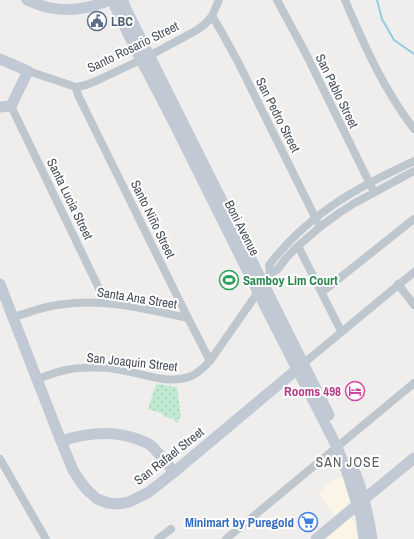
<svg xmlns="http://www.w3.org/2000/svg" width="414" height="539" viewBox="0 0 414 539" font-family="'Archivo Narrow',sans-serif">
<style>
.commercial{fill:#faf5e7}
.grass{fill:url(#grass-dots)}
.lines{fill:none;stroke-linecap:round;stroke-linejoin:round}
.stream{stroke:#90cde3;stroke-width:2}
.street{stroke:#bfc7ce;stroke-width:8}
.secondary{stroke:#c1c9d5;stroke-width:11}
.labels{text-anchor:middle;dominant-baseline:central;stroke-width:4;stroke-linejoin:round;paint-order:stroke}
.service-label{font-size:13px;font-weight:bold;fill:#4e5e75;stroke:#fff;text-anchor:start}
.street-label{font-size:13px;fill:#474f59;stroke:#fff}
.leisure-label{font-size:13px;font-weight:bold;fill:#27864d;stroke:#fff;text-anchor:start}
.hotel-label{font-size:13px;font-weight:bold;fill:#b23c85;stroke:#fff;text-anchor:end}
.shop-label{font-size:13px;font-weight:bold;fill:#366cbe;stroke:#fff;text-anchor:end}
.neighbourhood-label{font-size:14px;letter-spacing:1px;fill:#5a5d61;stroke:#fff}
</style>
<defs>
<pattern id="grass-dots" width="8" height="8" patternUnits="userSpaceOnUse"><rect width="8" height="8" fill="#bfead2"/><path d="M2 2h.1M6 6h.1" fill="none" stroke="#a6cab7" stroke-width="1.8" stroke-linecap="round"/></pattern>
</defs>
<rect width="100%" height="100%" fill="#f0eded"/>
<!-- commercial -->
<path class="commercial" d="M344,476L351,501L335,516L318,493L325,488L324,486L333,480Z
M350,518L354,520L358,539H326Z"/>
<!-- grass -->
<path class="grass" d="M156,384L177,387L181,416L177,423L173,419L163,416V414L148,409Z"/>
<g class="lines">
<!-- stream -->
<path class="stream" d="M377,0L382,19L394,40L414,54"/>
<!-- street -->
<path class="street" d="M277,0L305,52L374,192
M345,0C364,45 384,90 414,129
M212,16L221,31L237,60L320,227
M28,71L76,87L86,85L96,81L149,56L197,30L205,24L212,16L219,0
M76,87L78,95L188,318L210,361
M11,106L106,303
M298,246L341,331
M270,273L277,270L287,257L298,246L320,227L339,213L353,204L414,171
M398,284L414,305
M322,292L414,219
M13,317C28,313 42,307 57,305C101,297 145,309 188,318
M304,363L414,272
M37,379C46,376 56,372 66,370C79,367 102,367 115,369C140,372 167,386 191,376C199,373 205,366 210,361L263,285L270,273L269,265C287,242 309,221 333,205C359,187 387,174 414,161
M0,459L46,539
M158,539L171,529
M226,539L414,383"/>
<!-- secondary -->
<path class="secondary" d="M27,0C35,3 43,7 51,8C69,12 92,8 109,0
M112,0L137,52L174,123L269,314L337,447L347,472L354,495L361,516L364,539
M123,0L125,7L329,415
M0,59L28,71L11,106L0,107
M0,284L61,441L73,470L80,481L87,490L97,499L108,503L117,504L129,502L149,492L173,473L302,365
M61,441C86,433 112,430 137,439C141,441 146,442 149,444C157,450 167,464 174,472
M352,465C363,490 368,512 372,539
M316,539L414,458"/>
</g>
<!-- icons -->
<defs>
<symbol id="civic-ring" viewBox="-11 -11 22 22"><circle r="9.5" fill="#fff" stroke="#5c6f8a" stroke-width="1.5"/><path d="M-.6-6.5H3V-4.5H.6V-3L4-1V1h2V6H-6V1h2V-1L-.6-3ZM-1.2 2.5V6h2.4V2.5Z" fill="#5c6f8a"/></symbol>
<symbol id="stadium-ring" viewBox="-11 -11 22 22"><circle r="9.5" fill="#fff" stroke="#2e9e5b" stroke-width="1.5"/><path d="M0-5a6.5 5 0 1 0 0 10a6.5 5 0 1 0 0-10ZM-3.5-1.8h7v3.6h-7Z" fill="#2e9e5b"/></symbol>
<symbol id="hotel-ring" viewBox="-11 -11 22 22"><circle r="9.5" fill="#fff" stroke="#d1479c" stroke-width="1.5"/><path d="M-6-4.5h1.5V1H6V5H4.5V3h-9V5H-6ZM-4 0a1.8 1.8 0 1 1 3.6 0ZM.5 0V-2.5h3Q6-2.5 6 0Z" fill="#d1479c"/></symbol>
<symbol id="supermarket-ring" viewBox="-11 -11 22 22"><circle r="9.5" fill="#fff" stroke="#3f7fe0" stroke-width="1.5"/><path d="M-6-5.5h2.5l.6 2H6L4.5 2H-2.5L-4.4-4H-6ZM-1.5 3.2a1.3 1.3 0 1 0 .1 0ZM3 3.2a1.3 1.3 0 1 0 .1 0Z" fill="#3f7fe0"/></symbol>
</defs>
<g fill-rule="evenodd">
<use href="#civic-ring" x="86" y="10" width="22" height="22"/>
<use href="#stadium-ring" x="218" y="269" width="22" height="22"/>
<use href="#hotel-ring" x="344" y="380" width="22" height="22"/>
<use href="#supermarket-ring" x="297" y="511" width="22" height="22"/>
</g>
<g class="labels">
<!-- service labels -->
<g class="service-label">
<text x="111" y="21">LBC</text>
</g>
<!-- street labels -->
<g class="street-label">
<text transform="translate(133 47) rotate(-26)">Santo Rosario Street</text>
<text transform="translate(337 91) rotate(64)">San Pablo Street</text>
<text transform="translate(278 115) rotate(63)">San Pedro Street</text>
<text transform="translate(70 199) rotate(64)">Santa Lucia Street</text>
<text transform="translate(153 219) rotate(64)">Santo Niño Street</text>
<text transform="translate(242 228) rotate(63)">Boni Avenue</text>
<text transform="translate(137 298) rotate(9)">Santa Ana Street</text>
<text transform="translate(132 362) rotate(6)">San Joaquin Street</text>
<text transform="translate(169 456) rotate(-38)">San Rafael Street</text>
</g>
<!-- leisure labels -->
<g class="leisure-label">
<text x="243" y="280">Samboy Lim Court</text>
</g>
<!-- hotel labels -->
<g class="hotel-label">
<text x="341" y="391">Rooms 498</text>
</g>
<!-- shop labels -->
<g class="shop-label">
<text x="294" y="522">Minimart by Puregold</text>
</g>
<!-- neighbourhood labels -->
<g class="neighbourhood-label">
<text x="348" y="462">SAN JOSE</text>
</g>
</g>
</svg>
